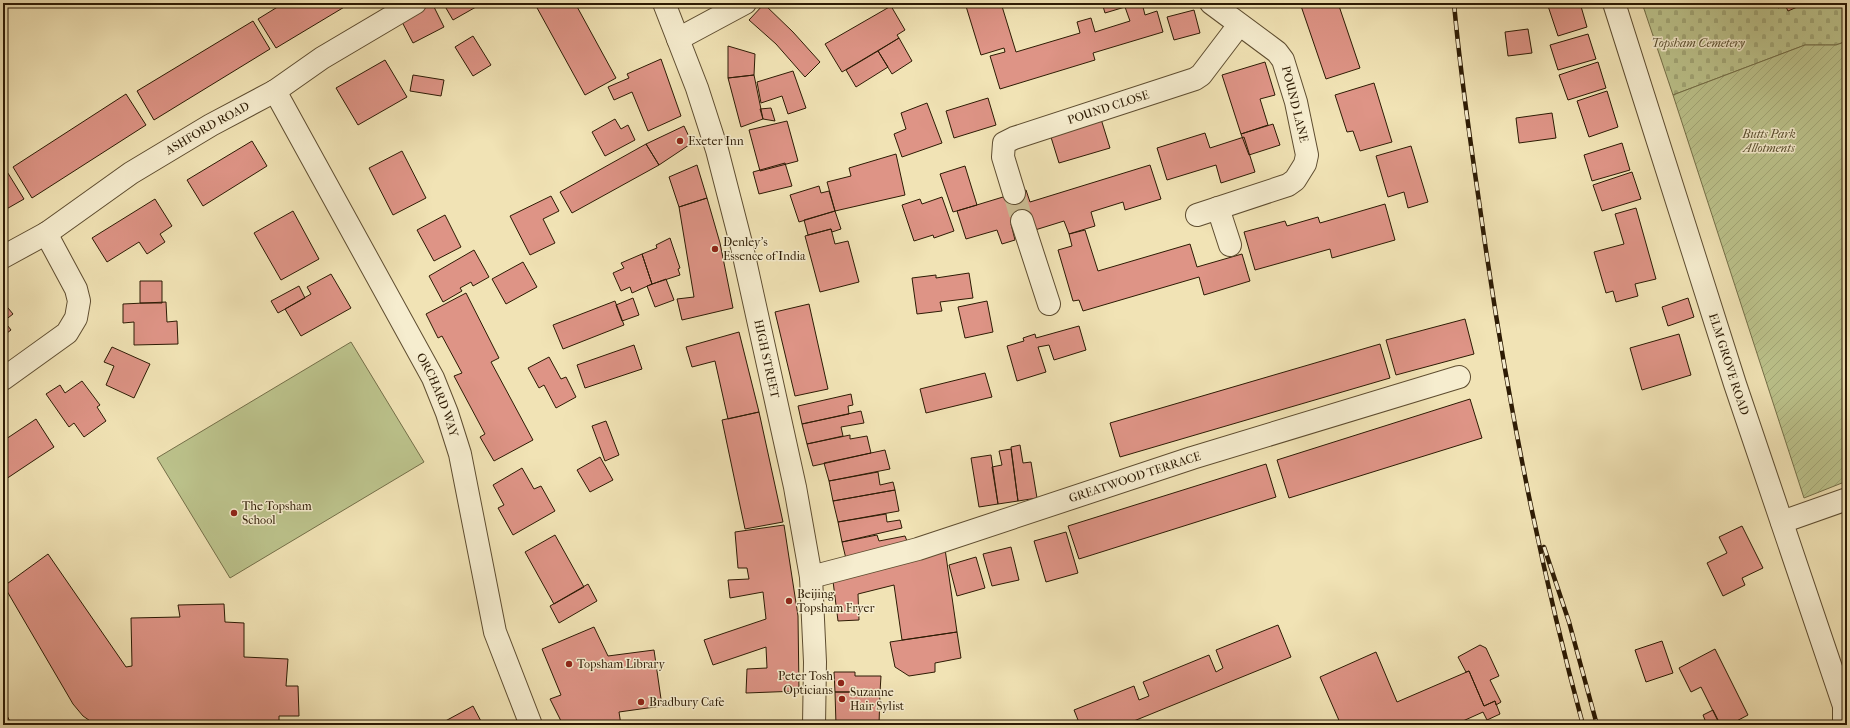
<svg xmlns="http://www.w3.org/2000/svg" width="1850" height="728" viewBox="0 0 1850 728" font-family="'IM FELL French Canon',serif">
<style>
.grass{fill:#bcc38c;stroke:#746f48}
.cemetery{fill:url(#cemetery-stones);stroke:#746f48}
.garden{fill:url(#garden-furrows);stroke:#746f48}
.building{fill:#de9486;stroke:#2d1b04}
.lines{fill:none;stroke-linecap:round;stroke-linejoin:round}
.minor-tunnel{stroke:#cabb92;stroke-width:22;stroke-dasharray:22 11;stroke-linecap:butt}
.minor-casing{stroke:#5e4d30;stroke-width:24}
.minor{stroke:#f6edcf;stroke-width:22}
.rail-casing{stroke:#2d1b04;stroke-width:4.5}
.rail{stroke:#f6edcf;stroke-width:3;stroke-dasharray:9;stroke-linecap:butt}
.poi-dot{fill:#8f2418;stroke:#f6edcf;stroke-width:1.5}
.labels{text-anchor:middle;dominant-baseline:central;stroke-width:3;stroke-linejoin:round;paint-order:stroke}
.park-label{font-size:12px;font-style:italic;fill:#584d2d;stroke:#f6edcf}
.street-label{font-size:12px;fill:#2d1b04;stroke:#f6edcf}
.poi-label{font-size:12px;fill:#2d1b04;stroke:#f6edcf;text-anchor:start}
</style>
<defs>
<pattern id="cemetery-stones" width="16" height="16" patternUnits="userSpaceOnUse"><rect width="16" height="16" fill="#bcc38c"/><path d="M2 7V4a2 2 0 0 1 4 0v3zM10 15v-3a2 2 0 0 1 4 0v3z" fill="#a2a777"/></pattern>
<pattern id="garden-furrows" width="10" height="10" patternUnits="userSpaceOnUse"><rect width="10" height="10" fill="#bcc38c"/><path d="M-1 1l2-2M0 10L10 0M9 11l2-2" fill="none" stroke="#a2a777"/></pattern>
</defs>
<rect width="100%" height="100%" fill="#f1e3b5"/>
<filter id="stains"><feTurbulence type="fractalNoise" baseFrequency=".005" numOctaves="4"/><feColorMatrix values="0 0 0 0 .2 0 0 0 0 .09 0 0 0 0 .02 0 0 0 .5 -.17"/></filter>
<radialGradient id="worn" r=".72"><stop offset=".6" stop-color="#630" stop-opacity="0"/><stop offset="1" stop-color="#630" stop-opacity=".3"/></radialGradient>
<!-- grass -->
<path class="grass" d="M351,342L424,462L230,578L157,458Z"/>
<!-- cemetery -->
<path class="cemetery" d="M1642,3H1847V41L1836,45H1805L1673,95Z"/>
<!-- garden -->
<path class="garden" d="M1847,41V481L1804,498L1673,95L1805,45H1836Z"/>
<!-- building -->
<path class="building" d="M284,3H351L276,48L258,19Z
M432,3L444,27L413,43L401,20Z
M443,3H483L453,20Z
M541,3H575L616,78L585,95L536,6Z
M965,3H1001L1016,52L1080,33L1077,22L1091,18L1095,32L1130,21L1125,7L1105,13L1102,3H1142L1145,15L1157,11L1163,32L1093,53L1095,60L1000,89L990,56L1005,52L1004,48L981,55Z
M1300,3H1338L1360,68L1326,79Z
M1547,3H1580L1587,27L1558,36Z
M1776,3H1803L1804,4L1788,11L1785,5L1778,8Z
M764,4L793,32L820,62L805,77L776,44L749,20Z
M891,6L905,30L897,35L899,38L842,72L825,44Z
M1194,10L1200,33L1174,40L1167,17Z
M253,21L270,49L154,120L137,91Z
M1528,29L1532,53L1508,56L1505,32Z
M1588,34L1596,59L1558,70L1550,45Z
M473,36L491,65L473,76L455,47Z
M899,38L912,61L892,74L878,51Z
M728,46L755,54L754,75L728,78Z
M878,51L888,67L856,87L846,70Z
M661,59L681,116L648,131L632,92L614,100L608,87L629,78L627,74Z
M385,60L407,97L358,125L336,88Z
M1265,62L1275,95L1260,99L1268,125L1241,134L1222,75Z
M1598,62L1606,88L1568,100L1559,75Z
M793,71L806,108L788,114L782,96L761,103L757,82Z
M413,75L444,80L441,96L410,91Z
M754,75L763,119L741,127L728,78Z
M1374,83L1392,142L1360,151L1353,131L1347,132L1335,95Z
M1607,91L1618,127L1589,137L1577,101Z
M126,94L146,125L32,198L13,167Z
M988,98L996,125L954,138L946,111Z
M927,103L942,143L902,157L894,134L906,129L901,113Z
M771,108L775,121L763,119L760,109Z
M1552,113L1556,138L1519,143L1516,118Z
M615,119L621,129L628,125L635,140L605,156L592,132Z
M1101,119L1110,148L1059,163L1050,134Z
M787,121L798,161L760,171L749,130Z
M1273,124L1280,145L1249,155L1241,134Z
M684,126L692,143L659,165L646,144Z
M1205,133L1210,148L1244,137L1255,172L1221,183L1216,165L1167,180L1157,148Z
M252,141L267,166L203,206L187,180Z
M1622,143L1630,170L1592,181L1584,155Z
M646,144L659,165L572,213L560,192Z
M1411,146L1428,202L1408,208L1404,192L1388,197L1376,156Z
M402,151L426,198L393,215L369,168Z
M896,154L905,195L835,211L827,182L851,176L849,168Z
M785,163L792,186L759,194L753,172Z
M697,165L707,198L679,207L669,177Z
M1150,165L1161,199L1125,210L1123,202L1091,212L1095,226L1069,234L1064,221L1035,230L1031,218L1011,224L1015,240L1002,244L997,230L966,239L957,211L1026,190L1030,202Z
M965,166L977,205L953,212L940,174Z
M6,170L24,199L3,211V171Z
M1632,172L1641,199L1602,211L1593,185Z
M819,186L821,193L829,191L835,211L799,222L790,195Z
M551,196L559,211L543,219L555,243L530,255L510,216Z
M942,197L954,231L934,238L933,235L914,241L902,205L920,199L922,204Z
M707,198L720,243L733,308L682,320L677,299L694,297L679,207Z
M155,199L172,226L160,234L165,242L147,254L139,242L107,262L92,238Z
M1385,204L1395,240L1332,258L1330,249L1255,270L1244,232L1285,221L1287,226L1318,217L1320,223Z
M1636,208L1656,279L1635,284L1638,296L1616,302L1613,291L1606,293L1594,252L1624,244L1615,214Z
M293,211L319,259L281,280L254,233Z
M835,211L841,229L832,232L831,229L808,235L804,220Z
M445,215L461,247L434,261L417,230Z
M831,229L835,244L848,241L859,282L820,292L805,236Z
M1085,230L1098,271L1190,244L1197,267L1242,254L1250,281L1204,295L1199,277L1083,311L1079,300L1073,301L1058,250L1072,246L1069,234Z
M670,238L680,268L678,269L680,275L652,284L642,254L657,248L656,245Z
M474,250L489,277L473,286L471,282L460,288L462,291L443,302L429,276Z
M642,254L652,284L632,293L630,287L621,291L613,273L624,268L621,263Z
M523,262L537,287L506,304L492,279Z
M969,273L973,298L940,302L942,311L917,314L912,278L936,275V278Z
M331,274L351,308L301,336L285,309L311,294L307,287Z
M666,279L674,300L655,307L647,286Z
M140,281H162V303H140Z
M299,286L305,298L278,313L271,301Z
M466,293L499,358L491,362L533,440L494,461L480,437L485,434L454,376L462,373L442,336L438,338L426,314Z
M633,298L639,315L622,321L616,305Z
M1688,298L1694,317L1668,326L1662,307Z
M615,301L624,325L563,349L553,325Z
M987,301L993,332L965,338L958,307Z
M3,302L13,314L4,321L11,330L3,336Z
M166,302L167,322L177,321L178,344L134,345V322L123,323V304Z
M809,304L828,389L795,396L775,312Z
M1465,319L1474,354L1396,375L1386,340Z
M1079,326L1086,350L1054,360L1049,345L1038,347L1046,372L1017,381L1007,346L1024,341L1023,338L1035,334L1036,338Z
M739,332L759,412L728,419L715,361L692,367L686,347Z
M1679,334L1691,375L1642,390L1630,348Z
M1380,344L1390,378L1120,457L1110,423Z
M634,345L642,369L585,388L577,365Z
M112,347L150,364L134,398L106,385L114,366L104,362Z
M549,357L561,379L566,377L576,397L556,408L544,385L539,388L528,368Z
M985,373L992,397L926,413L920,389Z
M82,381L100,405L97,407L106,421L84,437L74,423L69,427L46,394L60,385L65,393Z
M851,394L853,405L848,406L849,414L802,424L798,406Z
M1470,399L1482,438L1289,498L1277,460Z
M861,411L864,423L841,427L843,436L807,444L802,424Z
M759,412L783,522L745,529L722,420Z
M36,419L54,447L3,481V441Z
M606,421L619,455L605,461L592,426Z
M850,435V439L867,436L871,453L813,466L807,444Z
M1020,445L1023,463L1031,462L1037,498L1018,501L1011,447Z
M1011,449L1018,501L998,504L992,467L1002,465L999,451Z
M885,450L890,469L829,481L824,463Z
M991,455L998,504L979,507L971,458Z
M600,457L613,480L590,492L577,470Z
M1266,464L1276,497L1079,559L1068,526Z
M522,468L534,489L541,486L555,511L513,535L498,508L504,505L493,485Z
M878,472L880,485L893,482L895,490L833,501L829,481Z
M895,490L899,511L838,522L833,501Z
M886,514L887,522L900,520L902,528L842,542L838,522Z
M784,525L798,616L799,691L746,693L747,669L767,668L766,647L713,665L704,640L766,619L763,592L730,598L728,580L749,579L747,568H738L735,532Z
M1742,526L1763,568L1742,578L1745,585L1723,596L1707,563L1727,553L1719,537Z
M1066,532L1078,573L1046,582L1034,541Z
M555,535L584,587L554,604L525,552Z
M877,535L879,541L905,536L909,546L847,563L842,542Z
M1011,547L1019,580L992,586L983,554Z
M945,549L957,632L902,640L894,585L858,594L859,620L838,621L833,581Z
M48,554L126,667L132,666L131,618L180,617L178,605L224,604L225,622L244,623V657L288,659L286,686H298L299,716H279V725H96L83,716L73,704L4,586Z
M976,557L985,588L957,596L949,565Z
M588,584L597,601L559,623L550,606Z
M1278,625L1291,657L1124,725H1080L1074,710L1134,686L1139,700L1149,696L1143,682L1209,655L1216,672L1223,668L1216,650Z
M594,627L608,656L654,650L662,706L619,712L621,725H563L550,699L561,695L542,649Z
M957,632L961,658L935,663V672L909,676L895,667L890,642Z
M1662,641L1673,673L1646,682L1635,650Z
M1480,645L1486,648L1499,676L1490,680L1501,702L1496,705L1495,701L1484,706L1469,671L1466,672L1458,657Z
M1715,649L1748,715L1729,725H1720L1701,687L1691,692L1679,668Z
M1376,652L1397,702L1469,671L1484,706L1495,701L1500,714L1487,720L1483,712L1454,725H1341L1320,677Z
M834,672H855V676H881L880,692H835Z
M835,692H880L879,725H836Z
M473,706L483,725H438Z
M1713,710L1719,722L1712,725H1707L1703,715Z
M5,712L12,725H3V714Z"/>
<g class="lines">
<!-- minor-tunnel -->
<path class="minor-tunnel" d="M1014,193L1022,221"/>
<defs>
<g id="minor">
<path id="s1" d="M664,3L697,88L717,150L742,247L795,487L811,577L815,662L814,725"/>
<path id="s2" d="M1614,3L1735,384L1844,706V725"/>
<path d="M678,39L745,3"/>
<path id="s3" d="M275,91L433,378L447,413L460,454L495,632L531,725"/>
<path id="s4" d="M1014,193L1003,157L1004,143L1014,138L1195,79L1201,75L1239,25"/>
<path d="M1218,208L1230,245"/>
<path d="M1197,215L1288,185L1295,180L1305,164L1307,155L1296,102L1283,60L1277,52L1211,3"/>
<path d="M1022,221L1049,304"/>
<path id="s5" d="M3,257L47,233L131,173L211,125L275,91L322,58L415,3"/>
<path d="M3,379L67,333L76,318L79,301L76,289L48,237L47,233"/>
<path d="M1782,522L1847,499"/>
<path id="s6" d="M811,577L918,549L1192,458L1459,377"/>
</g>
</defs>
<!-- minor casing -->
<use href="#minor" class="minor-casing"/>
<!-- minor -->
<use href="#minor" class="minor"/>
<defs>
<path id="rail" d="M1454,3C1460,72 1470,140 1480,208C1504,382 1537,555 1583,725
M1544,547L1569,622L1597,725"/>
</defs>
<!-- rail casing -->
<use href="#rail" class="rail-casing"/>
<!-- rail -->
<use href="#rail" class="rail"/>
</g>
<!-- markers -->
<g class="poi-dot">
<circle cx="680" cy="141" r="4"/>
<circle cx="715" cy="249" r="4"/>
<circle cx="234" cy="513" r="4"/>
<circle cx="789" cy="601" r="4"/>
<circle cx="569" cy="664" r="4"/>
<circle cx="841" cy="683" r="4"/>
<circle cx="842" cy="699" r="4"/>
<circle cx="641" cy="702" r="4"/>
</g>
<g class="labels">
<!-- park labels -->
<g class="park-label">
<text x="1698" y="43">Topsham Cemetery</text>
<text x="1769" y="134">Butts Park<tspan x="1769" dy="14">Allotments</tspan></text>
</g>
<!-- street labels -->
<g class="street-label">
<text transform="translate(1295 104) rotate(76)">POUND LANE</text>
<text stroke="none"><textPath href="#s4" startOffset="162">POUND CLOSE</textPath></text>
<text stroke="none"><textPath href="#s5" startOffset="242">ASHFORD ROAD</textPath></text>
<text stroke="none"><textPath href="#s1" startOffset="371">HIGH STREET</textPath></text>
<text stroke="none"><textPath href="#s2" startOffset="379">ELM GROVE ROAD</textPath></text>
<text stroke="none"><textPath href="#s3" startOffset="345">ORCHARD WAY</textPath></text>
<text stroke="none"><textPath href="#s6" startOffset="339">GREATWOOD TERRACE</textPath></text>
</g>
<!-- poi labels -->
<g class="poi-label">
<text x="688" y="141">Exeter Inn</text>
<text x="723" y="242">Denley's<tspan x="723" dy="14">Essence of India</tspan></text>
<text x="242" y="506">The Topsham<tspan x="242" dy="14">School</tspan></text>
<text x="797" y="594">Beijing<tspan x="797" dy="14">Topsham Fryer</tspan></text>
<text x="577" y="664">Topsham Library</text>
<text x="833" y="676" text-anchor="end">Peter Tosh<tspan x="833" dy="14">Opticians</tspan></text>
<text x="850" y="692">Suzanne<tspan x="850" dy="14">Hair Sylist</tspan></text>
<text x="649" y="702">Bradbury Cafe</text>
</g>
</g>
<!-- margin -->
<rect width="1850" height="728" fill="none" stroke="#f1e3b5" stroke-width="16"/>
<rect x="4" y="4" width="1842" height="720" fill="none" stroke="#2d1b04" stroke-width="2"/>
<rect x="8" y="8" width="1834" height="712" fill="none" stroke="#2d1b04"/>
<rect width="100%" height="100%" filter="url(#stains)"/>
<rect width="100%" height="100%" fill="url(#worn)"/>
</svg>
